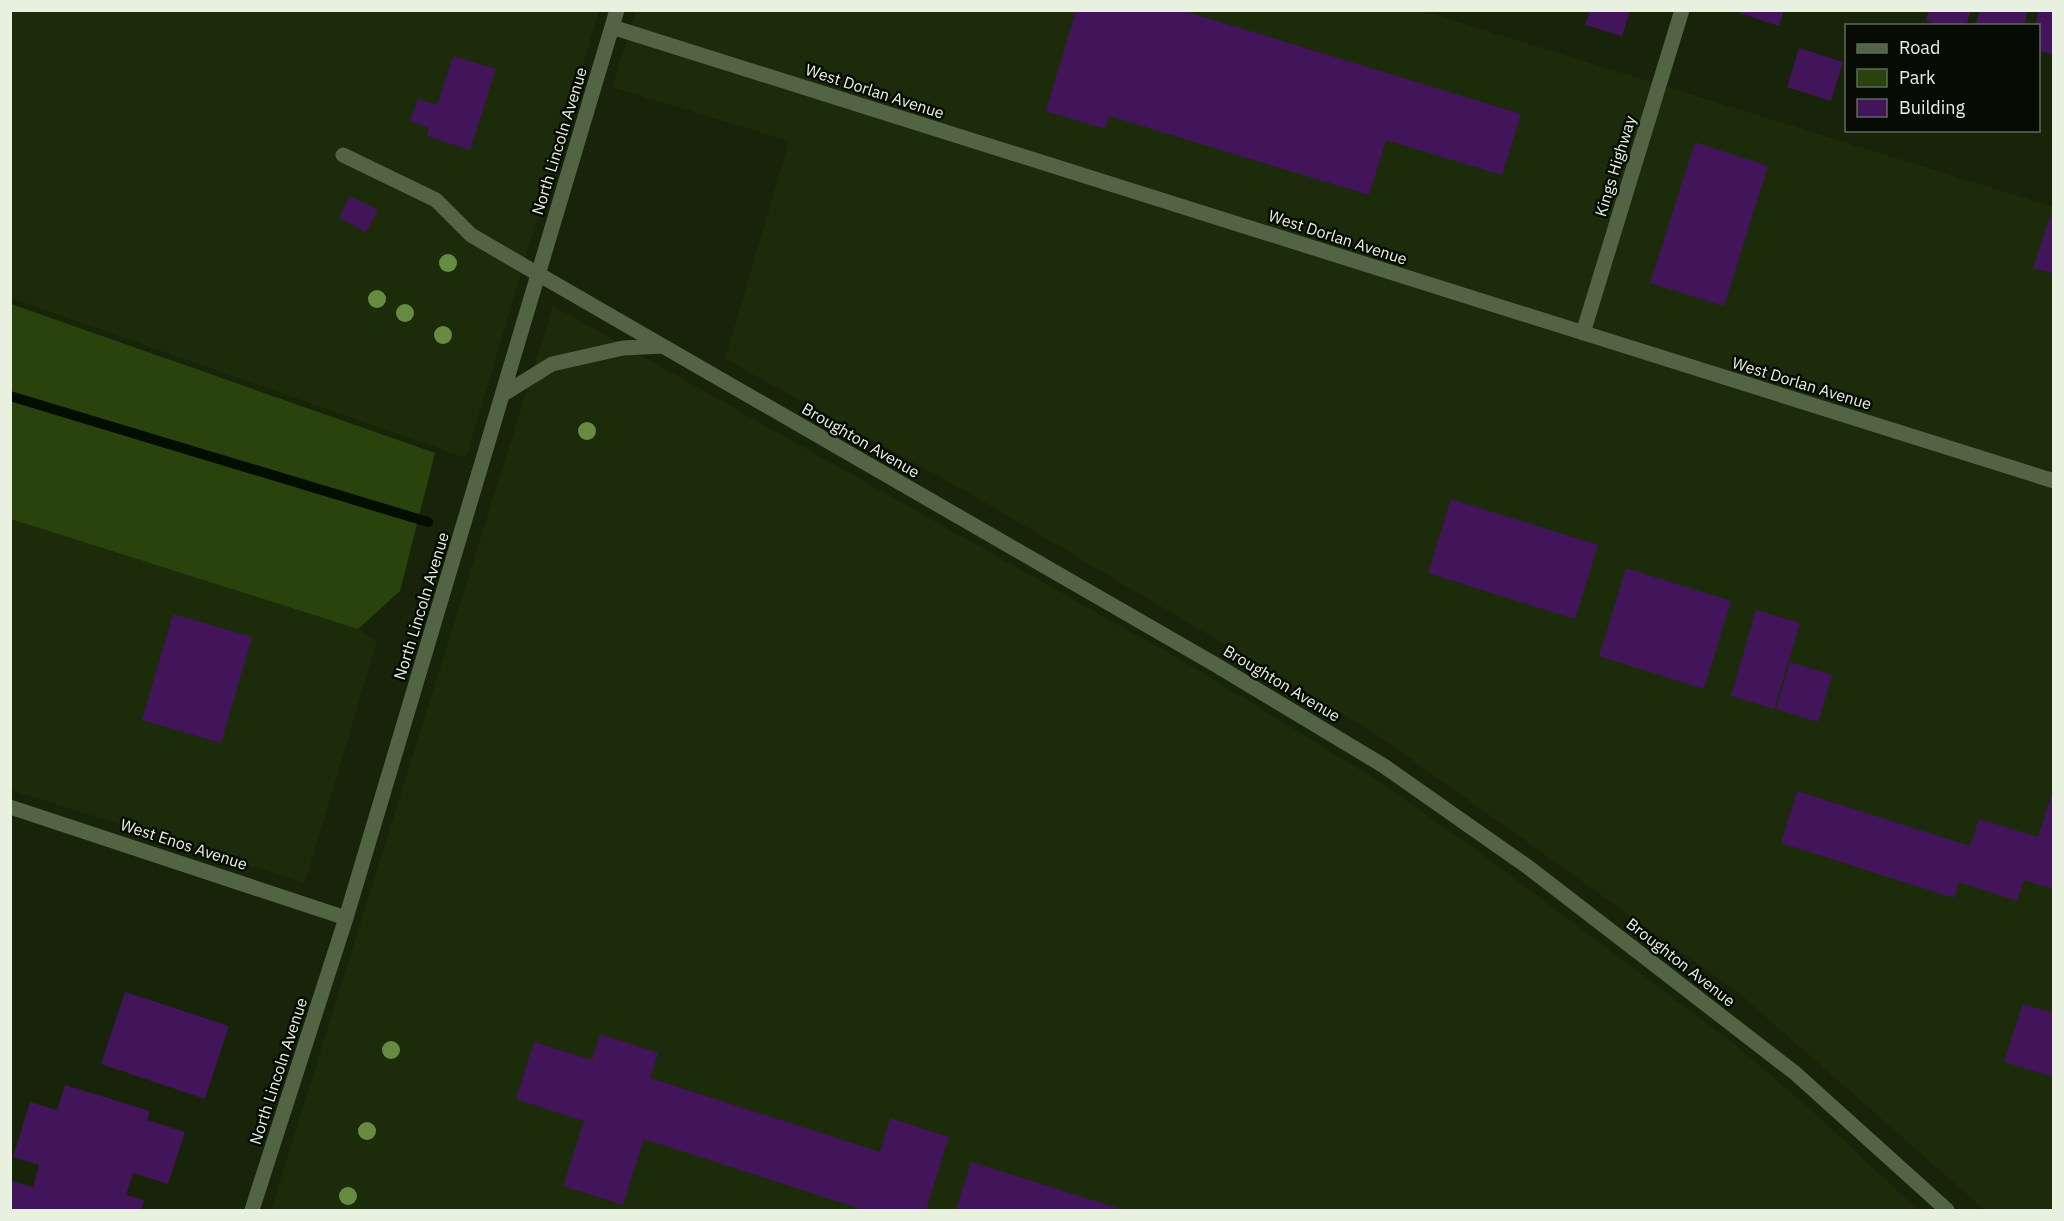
<svg xmlns="http://www.w3.org/2000/svg" width="2064" height="1221" viewBox="0 0 2064 1221" font-family="'IBM Plex Sans',sans-serif">
<style>
.built{fill:#1c2c0a}
.green{fill:#2a420b}
.lines{fill:none;stroke-linecap:round;stroke-linejoin:round}
.stream{stroke:#040e00;stroke-width:10}
.building{fill:#42145a}
.service{stroke:#526443;stroke-width:15}
.minor{stroke:#526443;stroke-width:15}
.tree{fill:#688b42}
.labels{text-anchor:middle;dominant-baseline:central;stroke-width:5;stroke-linejoin:round;paint-order:stroke}
.street-label{font-size:16px;fill:#e8f1e0;stroke:#060c03}
</style>
<rect width="100%" height="100%" fill="#182409"/>
<!-- built -->
<path class="built" d="M11,11H599L466,458L11,298Z
M636,11H1423L2053,207V1210H1985L1740,994L1373,732L971,494L725,359L789,141L612,87Z
M553,306L1195,668L1381,783L1475,849L1743,1051L1820,1118L1918,1210H271Z
M11,519L358,629L377,641L305,883L11,790Z"/>
<!-- green -->
<path class="green" d="M11,304L435,453L400,591L358,629L11,519Z"/>
<g class="lines">
<!-- stream -->
<path class="stream" d="M10,396L428,522"/>
</g>
<!-- building -->
<path class="building" d="M1076,10H1181L1521,114L1502,175L1386,140L1369,195L1109,116L1105,129L1046,111Z
M1590,10H1630L1622,36L1585,25Z
M1741,10H1784L1779,26L1740,13Z
M1929,10H1971L1966,26H1941L1926,21Z
M1980,10H2028L2024,26H1975Z
M2039,10H2054V55L2038,50V26H2035Z
M1799,48L1843,62L1831,101L1787,87Z
M453,56L496,69L470,150L427,136L429,128L410,121L418,99L437,105Z
M1695,142L1768,166L1724,306L1650,283Z
M350,196L378,210L366,232L339,218Z
M2054,205V274L2033,268Z
M1451,499L1598,545L1575,619L1428,573Z
M1626,568L1731,601L1704,689L1599,656Z
M1756,610L1800,623L1774,709L1731,696Z
M173,614L252,637L221,743L142,720Z
M1790,662L1832,675L1818,722L1776,709Z
M2054,787V889L2024,880L2017,901L1959,882L1954,898L1781,843L1797,791L1970,846L1979,819L2038,837Z
M125,992L229,1026L205,1099L101,1064Z
M2023,1004L2054,1013V1077L2004,1062Z
M600,1034L658,1053L650,1078L880,1152L890,1118L949,1137L926,1210H864L644,1139L623,1205L563,1186L584,1121L516,1099L534,1042L592,1060Z
M65,1085L150,1111L147,1120L185,1132L168,1184L133,1173L126,1195L144,1200L141,1210H10V1180L33,1187L39,1165L13,1157L30,1102L57,1110Z
M971,1162L1124,1210H956Z"/>
<g class="lines">
<!-- service -->
<path class="service" d="M343,155L436,200L471,235L538,274"/>
<!-- minor -->
<path class="minor" d="M612,27L2054,481
M538,274L1216,665L1384,766L1528,867L1795,1073L1947,1210
M1583,333L1682,10
M502,395L552,364L623,348L663,346
M10,807L346,918
M252,1210L346,918L617,10"/>
</g>
<!-- trees -->
<g class="tree">
<circle cx="448" cy="263" r="9"/>
<circle cx="377" cy="299" r="9"/>
<circle cx="405" cy="313" r="9"/>
<circle cx="443" cy="335" r="9"/>
<circle cx="587" cy="431" r="9"/>
<circle cx="391" cy="1050" r="9"/>
<circle cx="367" cy="1131" r="9"/>
<circle cx="348" cy="1196" r="9"/>
</g>
<g class="labels">
<!-- street labels -->
<g class="street-label">
<text transform="translate(875 91) rotate(18)">West Dorlan Avenue</text>
<text transform="translate(559 141) rotate(-73)">North Lincoln Avenue</text>
<text transform="translate(1615 166) rotate(-73)">Kings Highway</text>
<text transform="translate(1338 237) rotate(18)">West Dorlan Avenue</text>
<text transform="translate(1802 383) rotate(17)">West Dorlan Avenue</text>
<text transform="translate(861 440) rotate(30)">Broughton Avenue</text>
<text transform="translate(421 606) rotate(-73)">North Lincoln Avenue</text>
<text transform="translate(1282 683) rotate(31)">Broughton Avenue</text>
<text transform="translate(184 844) rotate(18)">West Enos Avenue</text>
<text transform="translate(1681 962) rotate(38)">Broughton Avenue</text>
<text transform="translate(278 1071) rotate(-72)">North Lincoln Avenue</text>
</g>
</g>
<!-- border -->
<rect width="2064" height="1221" fill="none" stroke="#e8f1e0" stroke-width="24"/>
<!-- legend -->
<rect x="1845" y="24" width="195" height="108" fill="#060c03" stroke="#60685b" stroke-width="1.5"/>
<rect x="1857" y="44" width="30" height="9" fill="#526443" stroke="#60685b" stroke-width="1.5"/>
<text x="1899" y="54" font-size="18" fill="#e8f1e0">Road</text>
<rect x="1857" y="69" width="30" height="18" fill="#2a420b" stroke="#60685b" stroke-width="1.5"/>
<text x="1899" y="84" font-size="18" fill="#e8f1e0">Park</text>
<rect x="1857" y="99" width="30" height="18" fill="#42145a" stroke="#60685b" stroke-width="1.5"/>
<text x="1899" y="114" font-size="18" fill="#e8f1e0">Building</text>
</svg>
